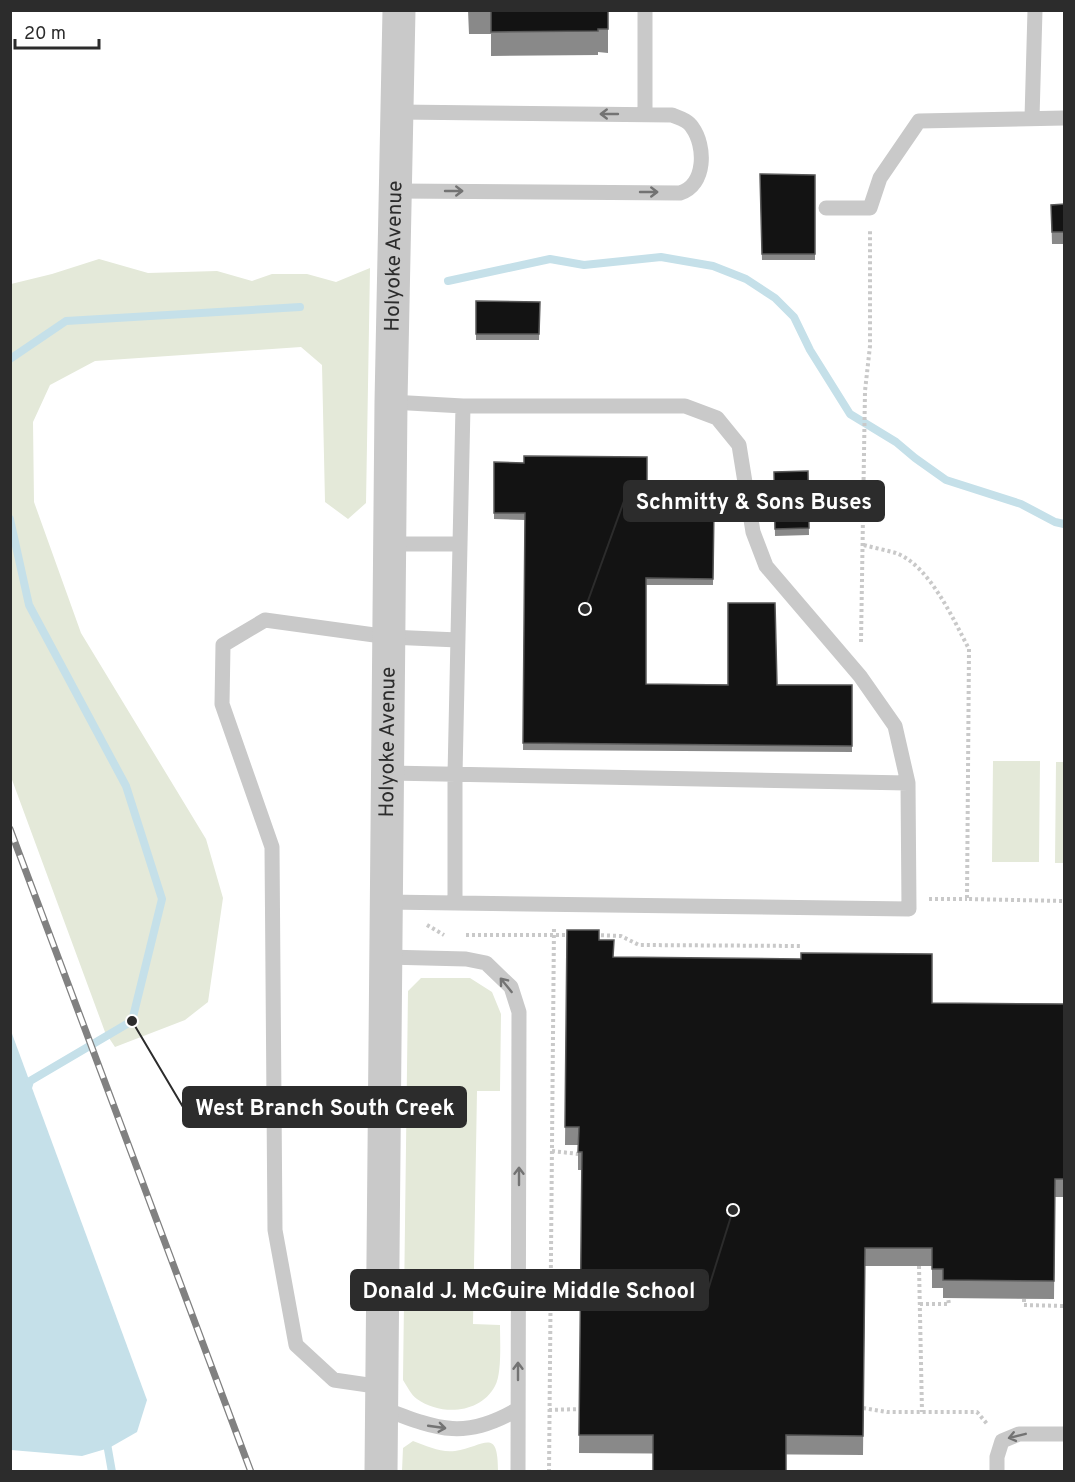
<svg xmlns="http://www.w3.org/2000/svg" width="1075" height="1482" viewBox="0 0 1075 1482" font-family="Overpass,sans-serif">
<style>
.green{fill:#e4e9d9}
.water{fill:#c5e0e9}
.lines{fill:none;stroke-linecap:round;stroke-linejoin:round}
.stream{stroke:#c5e0e9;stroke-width:8}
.path{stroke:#c9c9c9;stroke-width:4;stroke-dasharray:3 3;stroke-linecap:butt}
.service{stroke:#c9c9c9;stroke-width:15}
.tertiary{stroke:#c9c9c9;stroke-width:33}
.rail-casing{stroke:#818181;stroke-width:7}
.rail{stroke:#fff;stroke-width:4.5;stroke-dasharray:14;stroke-linecap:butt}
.wall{fill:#898989}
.building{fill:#131313;stroke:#5a5a5a;stroke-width:1.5}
.oneway{stroke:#737373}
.labels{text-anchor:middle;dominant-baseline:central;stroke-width:6;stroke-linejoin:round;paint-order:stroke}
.street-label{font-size:21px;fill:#2c2c2c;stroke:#fff}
.leader{fill:none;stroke:#2c2c2c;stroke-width:2}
.callout-dot{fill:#2c2c2c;stroke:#fff;stroke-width:2}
.callout{fill:#2c2c2c;stroke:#2c2c2c;stroke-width:2}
.callout-label{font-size:22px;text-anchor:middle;font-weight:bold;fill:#fff}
</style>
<rect width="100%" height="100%" fill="#fff"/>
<!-- green -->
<path class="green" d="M99,259L148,273L217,271L252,281L272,274H307L336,282L370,268L366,503L348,519L325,502L322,365L301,347L95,361L50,385L33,422L34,502L81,633L206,839L223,898L208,1002L185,1020L115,1047L105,1032L11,777V284L52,274Z
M993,761H1040L1039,862H992Z
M1056,762H1064V863H1055Z
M421,978H470L492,992L501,1014L500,1091H477L473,1324L500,1325C500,1340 502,1374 495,1386C480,1414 441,1416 417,1399C411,1395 407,1386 403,1380L408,991Z
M413,1441C427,1446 441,1453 455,1451C484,1447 498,1426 498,1471H402L403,1448Z"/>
<!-- water -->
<path class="water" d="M11,1031L147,1400L137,1432L109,1448L82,1456L11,1450Z"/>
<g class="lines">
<!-- stream -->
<path class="stream" d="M448,281L550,259L584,265L661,257L713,266L746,279L775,298L794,317L810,350L850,414L896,442L915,458L946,480L1021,504L1055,522L1064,524
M10,359L66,321L300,307
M10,519L29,605L126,786L162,899L132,1021L30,1081L27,1091
M106,1438L112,1472"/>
<!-- path -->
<path class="path" d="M864,545C874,548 886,550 896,553C930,566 953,619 969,649L967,899L1064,901
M861,642L865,391L870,346V230
M929,899H967
M427,925L444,935
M466,935H572
M595,935L621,936L639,945L802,946
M552,1151L579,1154
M919,1266L922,1412
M1024,1299V1305L1064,1306
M920,1304H949L948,1298
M863,1408L887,1412H977L988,1425
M549,1410L580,1409
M549,1472L554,926"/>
<!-- service -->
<path class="service" d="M645,10V114
M1032,118L1035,10
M396,191L680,193C706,185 706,146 692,127C688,120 679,118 672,115L398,112
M826,208H870L880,178L919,121L1064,118
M391,402L463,406H685L717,418L739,445L753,532L766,566L860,676L895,726L908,783
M390,544H460
M386,902L909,909L908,783L388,773
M455,903V775L463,406
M386,957L466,959L486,963L511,987L519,1012L518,1472
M382,1387L334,1380L296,1345L275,1230L272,847L222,704L223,645L265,620L389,637L458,640
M382,1408C437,1429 464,1441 518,1409
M997,1472V1457L1002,1441L1019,1434H1064"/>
<!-- tertiary -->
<path class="tertiary" id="s1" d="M381,1472L391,402L399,10"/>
<defs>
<path id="rail" d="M10,829L251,1472"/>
</defs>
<!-- rail casing -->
<use href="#rail" class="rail-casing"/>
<!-- rail -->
<use href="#rail" class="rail"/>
</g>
<!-- wall -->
<path class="wall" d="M468,10H608V53L598,52V55L491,56V34H469Z
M760,174L815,175V260H762Z
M1065,204V244H1052L1051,205Z
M476,301L540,302L539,340H476Z
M494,462L647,505L714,506L713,585H646V684L852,685V752L523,750L525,520L494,519Z
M808,471L809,535L775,536L774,472Z
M567,930L599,940L614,957L932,1003L1065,1004V1197H1055L1054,1299L943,1298V1288H932V1266H865L863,1455L579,1453L582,1170H578V1145H565Z"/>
<!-- building -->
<path class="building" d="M491,10H608V29H598V31L491,32Z
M760,174L815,175V254H762Z
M1065,204V232H1052L1051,205Z
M476,301L540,302L539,334H476Z
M524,456L647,457V505L714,506L713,579L646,578V684L728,685V603H775L777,685H852V746L523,743L525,513H494V462L524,463Z
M808,471L809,528L775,529L774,472Z
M567,930H599V940H614L613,957L801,959V953L932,954V1003L1065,1004V1179H1055L1054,1281L943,1280V1269H932V1248H865L863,1436L786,1435V1472H653V1435H579L582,1152H578L579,1127H565Z"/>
<!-- one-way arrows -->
<defs><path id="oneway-shaft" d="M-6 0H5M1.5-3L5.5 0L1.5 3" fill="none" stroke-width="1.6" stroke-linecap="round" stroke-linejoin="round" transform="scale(1.5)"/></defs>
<g class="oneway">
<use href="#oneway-shaft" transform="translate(609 114) rotate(-180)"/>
<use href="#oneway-shaft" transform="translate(454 191)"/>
<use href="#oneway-shaft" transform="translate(649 192)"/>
<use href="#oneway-shaft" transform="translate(506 985) rotate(-129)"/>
<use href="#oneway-shaft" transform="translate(519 1176) rotate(-90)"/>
<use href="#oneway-shaft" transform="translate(518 1371) rotate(-90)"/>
<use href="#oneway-shaft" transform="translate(437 1427) rotate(8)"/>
<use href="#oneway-shaft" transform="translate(1017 1436) rotate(166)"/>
</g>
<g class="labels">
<!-- street labels -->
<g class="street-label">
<text stroke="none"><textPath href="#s1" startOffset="1216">Holyoke Avenue</textPath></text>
<text stroke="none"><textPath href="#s1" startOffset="730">Holyoke Avenue</textPath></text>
</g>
</g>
<!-- callouts -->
<path class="leader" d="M585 609L624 501M132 1021L183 1107M733 1210L708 1290"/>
<g class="callout-dot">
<circle cx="585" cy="609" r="6"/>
<circle cx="132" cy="1021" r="6"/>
<circle cx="733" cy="1210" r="6"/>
</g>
<g class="callout">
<rect x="624" y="481" width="260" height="40" rx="6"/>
<rect x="183" y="1087" width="283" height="40" rx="6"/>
<rect x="351" y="1270" width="357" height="40" rx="6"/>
</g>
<g class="callout-label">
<text x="754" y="509">Schmitty &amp; Sons Buses</text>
<text x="325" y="1115">West Branch South Creek</text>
<text x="529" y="1298">Donald J. McGuire Middle School</text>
</g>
<!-- border -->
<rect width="1075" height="1482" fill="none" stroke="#2c2c2c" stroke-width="24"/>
<!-- scale -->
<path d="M15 39v9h84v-9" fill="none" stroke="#2c2c2c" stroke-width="3"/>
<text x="24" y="39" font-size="18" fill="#2c2c2c" stroke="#ffffff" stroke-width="4.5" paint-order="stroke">20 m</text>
</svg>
